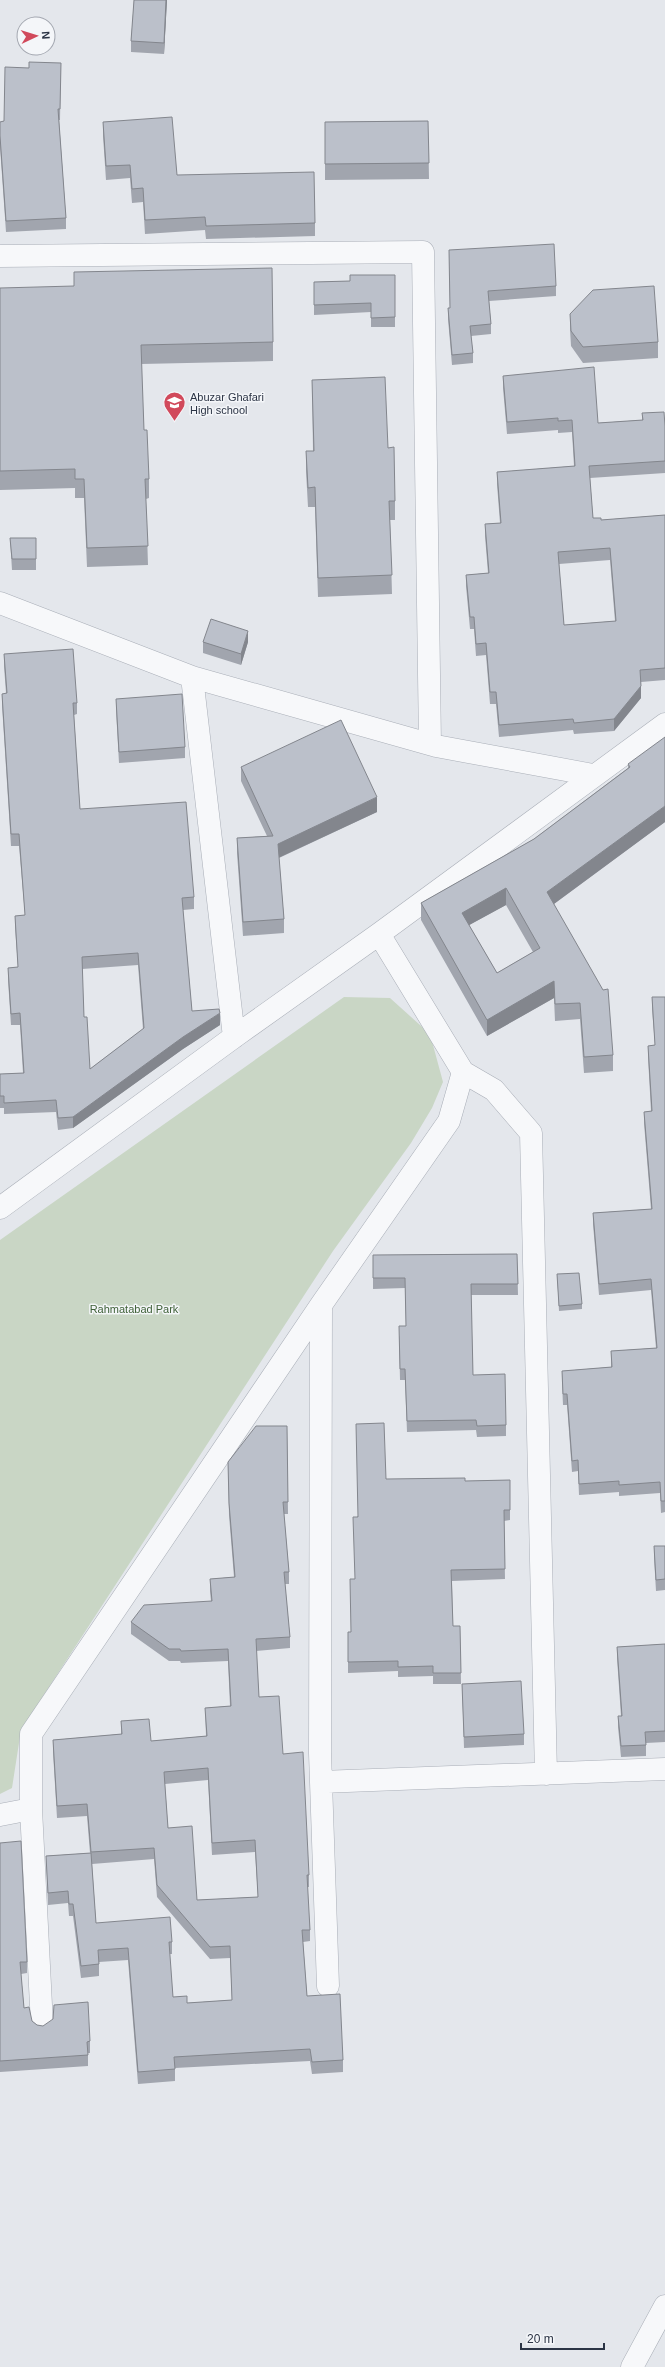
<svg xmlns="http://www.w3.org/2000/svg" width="665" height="2367" viewBox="0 0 665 2367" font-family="Helvetica,sans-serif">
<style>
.green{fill:#c9d6c5}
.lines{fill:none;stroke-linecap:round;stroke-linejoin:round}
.minor-casing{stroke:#a9aeb7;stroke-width:23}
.minor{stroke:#f7f8fa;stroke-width:22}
.wall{fill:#a1a5ae;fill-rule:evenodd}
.shaded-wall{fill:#83868d}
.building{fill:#bbc0ca;stroke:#83868d;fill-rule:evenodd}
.labels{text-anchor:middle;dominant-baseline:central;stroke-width:3;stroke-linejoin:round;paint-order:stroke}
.poi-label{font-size:11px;fill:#2b3445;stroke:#f4f6f9;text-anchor:start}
.park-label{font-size:11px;fill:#3f6138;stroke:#f4f6f9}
</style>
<rect width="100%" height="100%" fill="#e4e7ec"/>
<!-- green -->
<path class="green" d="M344,997L390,998L430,1034L443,1082L432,1108L411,1143L333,1251L21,1730L12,1788L0,1794V1240Z"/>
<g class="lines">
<defs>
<path id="minor" d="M0,256L423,252L430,744
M0,603L192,677L436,746L593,775
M192,677L234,1037
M463,1072L494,1090L531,1133L546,1774
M0,1208L234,1037L379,934L665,724
M321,1305L320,1753L328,1986
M321,1782L665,1769
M0,1815L31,1809
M42,2025L31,1809V1734L321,1305L449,1121L463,1072L379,934
M632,2367L665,2306"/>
</defs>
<!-- minor casing -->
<use href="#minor" class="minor-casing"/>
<!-- minor -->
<use href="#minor" class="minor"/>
</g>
<!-- wall -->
<path class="wall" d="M134,0H167L164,54L131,52V41Z
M61,63L60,120H59L66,218V229L6,232L0,147V122L4,121L29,68Z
M428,121L429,179L325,180V122Z
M103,122L177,175L315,223V236L206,239L205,230L145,234L143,202L132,203L130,178L106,180L103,136Z
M449,250L556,286V296L489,301L491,324V334L471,336L473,353V363L452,365L448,319V308H450Z
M395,275V327H371V312L314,315V282L350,281Z
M0,288L273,342V361L141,364L144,430L149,479V498L146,499L148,565L87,567L84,498H75V488L0,490Z
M570,314L658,342V358L583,363L571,346L570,329Z
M503,376L598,423L642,420V413L665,426V473L590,478L593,518L601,520L665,515V680L641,682V698L614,731L574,734L573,730L499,737L496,704H490L486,655L476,656L474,629H470L466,586V575L488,573L485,536V524L500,523L497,484V472L574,466L572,432L558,433V430L507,434L503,388ZM610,560L615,621L564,625L559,564Z
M312,380L388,448L395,501V520H390L392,594L318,597L315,507H308L306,471V451H313Z
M10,538H36V570H12Z
M203,642H248L241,665L203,653Z
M4,654L77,703V714L74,715L80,809L194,897V909L183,910L192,1011L220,1025L183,1049L73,1128L58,1130L56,1112L4,1114V1108H0V1074L23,1073L20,1025H11L8,980V968L18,967L15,927V916L25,915L19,846H11L2,705V694L6,693L4,666ZM138,965L143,1029L90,1069L84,1017L82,969Z
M116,699L185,747V758L119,763L116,710Z
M628,764L665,822L554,904L613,1055V1071L584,1073L580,1019L555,1021L554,998L487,1036L421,920V903L534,839L628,768ZM506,905L533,952L497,973L469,925Z
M241,767L377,812L279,858L284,919V933L243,936L237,853V838L267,836L241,781Z
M652,997H665V1512L661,1513L660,1493L619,1496V1492L579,1495L578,1471L572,1472L567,1405H563L562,1382V1371L611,1367V1351L656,1348L651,1290L599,1295L593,1224V1213L651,1209L644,1123V1112L651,1111L648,1057V1046L655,1045L652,1009Z
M517,1254L518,1295H471L473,1375L506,1425V1436L477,1437L476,1430L407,1432L405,1380H400L399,1337L406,1326L405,1288L373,1289V1255Z
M557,1274L582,1304V1309L559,1311Z
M287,1426L288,1514H284L289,1572V1584H285L290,1637V1648L256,1651L259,1697L283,1754L309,1875V1887H307L310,1930V1941L303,1942L307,1996L343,2060V2072L312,2074L310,2061L175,2068V2081L138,2084L128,1960L99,1962V1976L81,1978L73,1916H69L68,1903L48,1905L46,1856L90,1853L87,1816L57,1818L53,1752V1740L121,1734V1721L151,1741L206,1736L205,1708L230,1706L228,1661L181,1663L180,1661H169L131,1634V1622L211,1601L210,1591V1579L234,1577L229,1515L228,1462ZM208,1780L212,1855L255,1852L258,1897L197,1900L168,1828L165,1784ZM154,1859L157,1897L210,1959L230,1958L232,2000L187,2003L173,1997L169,1954H172V1942L96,1923L92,1864Z
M386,1479L465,1481L510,1480V1520L504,1521L505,1579L452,1581L453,1626H460L461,1684H433V1676L398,1677V1671L348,1673V1632H351L355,1579L357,1517Z
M654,1546H665V1590L656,1591L654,1557Z
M665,1644V1742L646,1743V1756L621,1757L618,1727V1716H621L617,1658V1647Z
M462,1684L524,1734V1745L464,1748Z
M0,1843L27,1962V1973L21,1974L24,2008L32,2021L37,2025L90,2041V2053H88V2066L0,2072Z"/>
<!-- shaded-wall -->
<path class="shaded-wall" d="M166,0H167L164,54V43Z
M248,631V642L241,665V654Z
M641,686V698L614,731V719Z
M377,797V812L278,858V844Z
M665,806V822L547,909V892Z
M506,888V905L462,929V913Z
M554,981V998L487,1036V1020Z
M220,1013V1025L183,1049L73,1128V1117L183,1037Z"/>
<!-- building -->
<path class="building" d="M134,0H166L164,43L131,41Z
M29,62L61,63L60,109H58L66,218L6,221L0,136V122L4,121L5,67L29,68Z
M172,117L177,175L314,172L315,223L206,226L205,217L145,220L143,188L132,189L130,165L106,166L103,122Z
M428,121L429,163L325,164V122Z
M554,244L556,286L488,291L491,324L470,326L473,353L452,355L448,308H450L449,250Z
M272,268L273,342L141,345L144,430H147L149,479H145L148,546L87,548L84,479H75V469L0,471V288L74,286V272Z
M350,275H395V317L371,318V303L314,305V282L350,281Z
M654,286L658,342L583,347L571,331L570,314L593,290Z
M594,367L598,423L643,420L642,413L664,412L665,426V461L589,466L593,518H601V520L665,515V668L640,670L641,686L614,719L574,723L573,719L499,725L496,692H490L486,643L476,644L474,617H470L466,575L489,573L485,524L501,523L497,472L575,466L572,420L558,421V418L507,422L503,376ZM610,548L616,621L564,625L558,552Z
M385,377L388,448L394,447L395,501H389L392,575L318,578L315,487L308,488L306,451H314L312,380Z
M10,538H36V559H12Z
M211,619L248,631L241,654L203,642Z
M73,649L77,703H73L80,809L186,802L194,897L182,898L192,1011L219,1009L220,1013L183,1037L73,1117L58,1118L56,1100L4,1103V1096H0V1074L24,1073L20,1013L11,1014L8,968L18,967L15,916L25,915L19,834H11L2,694L7,693L4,654ZM138,953L144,1028L90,1069L87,1017H84L82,957Z
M182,694L185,747L119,752L116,699Z
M341,720L377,797L278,844L284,919L243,922L237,838L273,836L241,767Z
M665,737V806L547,892L603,990L608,989L613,1055L584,1057L580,1003L555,1004L554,981L487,1020L421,903L534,839L630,767L628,764ZM506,888L540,948L497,973L462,913Z
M652,997H665V1501H661L660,1482L619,1485V1481L579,1484L578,1460L572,1461L567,1394H563L562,1371L612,1367L611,1351L657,1348L651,1279L599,1284L593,1213L652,1209L644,1112L652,1111L648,1046L655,1045Z
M517,1254L518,1284H471L473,1375L505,1374L506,1425L477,1426L476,1420L407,1421L405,1369H400L399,1326H406L405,1278H373V1255Z
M579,1273L582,1304L559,1306L557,1274Z
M384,1423L386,1479L465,1478V1481L510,1480V1510H504L505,1569L451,1570L453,1626H460L461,1673H433V1666L398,1667V1661L348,1662V1632H351L350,1579H355L353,1517H358L356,1424Z
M256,1426H287L288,1502H283L289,1572H284L290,1637L256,1639L259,1697L279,1696L283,1754L303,1752L309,1875H307L310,1930H302L307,1996L340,1994L343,2060L312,2062L310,2049L174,2057L175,2069L138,2072L128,1948L98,1950L99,1964L81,1966L73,1904H69L68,1891L48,1893L46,1856L91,1853L96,1923L170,1917L172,1942H169L173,1997L187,1996V2003L232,2000L230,1946L210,1947L157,1885L154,1848L91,1852L87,1804L57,1806L53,1740L122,1734L121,1721L149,1719L151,1741L207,1736L205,1708L231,1706L228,1649L181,1651L180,1649H169L131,1622L144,1605L212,1601L210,1579L235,1577L229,1503L228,1462ZM208,1768L212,1843L255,1840L258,1897L197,1900L192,1826L168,1828L164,1772Z
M654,1546H665V1579L656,1580Z
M665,1644V1731L645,1732L646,1745L621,1746L618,1716H622L617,1647Z
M521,1681L524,1734L464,1737L462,1684Z
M21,1841L27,1962H20L24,2008L29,2007L32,2021L37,2025L43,2026L53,2019L54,2005L88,2002L90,2041L87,2042L88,2055L0,2061V1843Z"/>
<!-- icons -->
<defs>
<symbol id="school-pin" viewBox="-11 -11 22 30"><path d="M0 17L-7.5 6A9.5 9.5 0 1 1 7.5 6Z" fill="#d1495b" stroke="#f4f6f9"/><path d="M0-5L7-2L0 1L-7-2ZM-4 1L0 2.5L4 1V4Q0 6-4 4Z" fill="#fff"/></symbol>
</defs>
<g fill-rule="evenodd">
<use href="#school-pin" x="162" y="390" width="25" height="34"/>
</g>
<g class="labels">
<!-- poi labels -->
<g class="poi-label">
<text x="190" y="397">Abuzar Ghafari<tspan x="190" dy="13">High school</tspan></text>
</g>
<!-- park labels -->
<g class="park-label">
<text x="134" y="1309">Rahmatabad Park</text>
</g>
</g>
<!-- north arrow -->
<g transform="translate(36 36) rotate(86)"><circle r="19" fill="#f4f6f9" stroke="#a4a8b1"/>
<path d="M0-3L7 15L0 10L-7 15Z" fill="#d1495b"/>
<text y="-6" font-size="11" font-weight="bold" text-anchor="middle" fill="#2b3445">N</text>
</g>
<!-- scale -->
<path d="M521 2343v6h83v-6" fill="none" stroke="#2b3445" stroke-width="2"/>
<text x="527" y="2343" font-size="12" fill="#2b3445" stroke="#f4f6f9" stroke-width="3" paint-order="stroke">20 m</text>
</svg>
